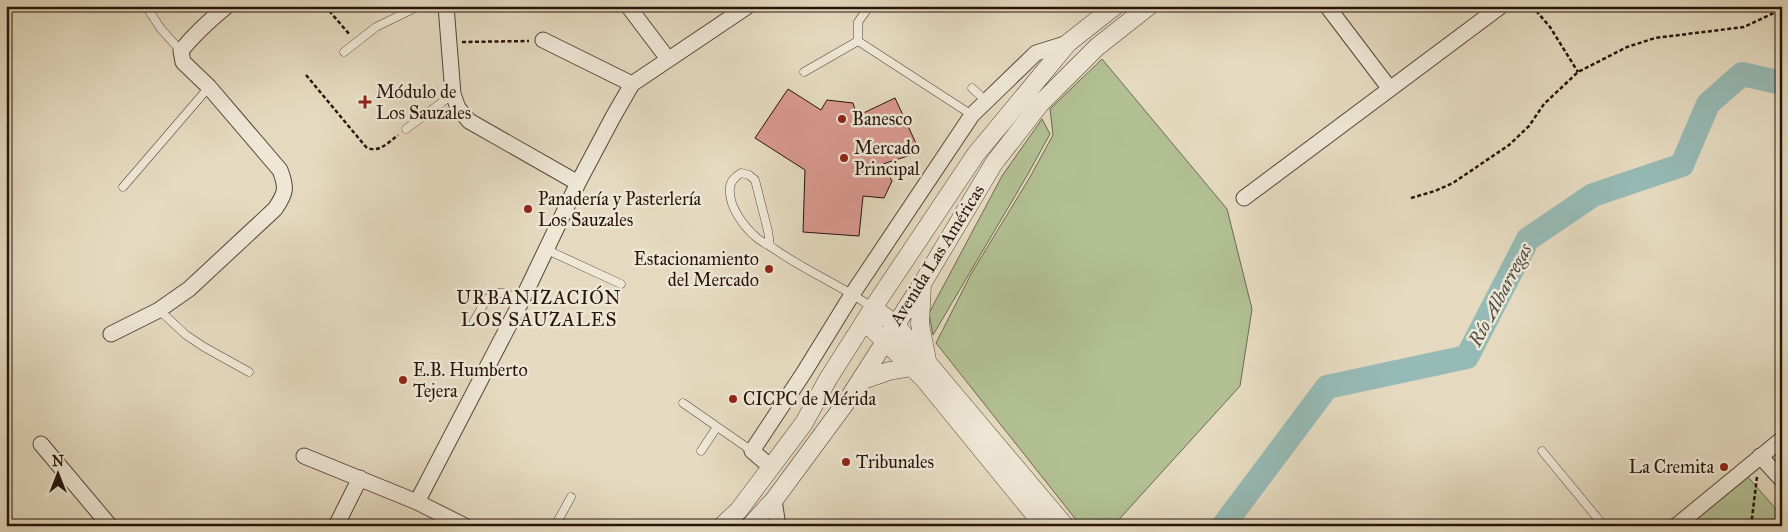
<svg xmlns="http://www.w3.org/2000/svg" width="1788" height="532" viewBox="0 0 1788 532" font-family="'IM FELL Great Primer',serif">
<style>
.green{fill:#b2c094;stroke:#6c6a4e}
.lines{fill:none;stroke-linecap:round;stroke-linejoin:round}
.river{stroke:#96bab5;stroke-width:24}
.building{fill:#d99990;stroke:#261409}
.service-casing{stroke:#564637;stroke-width:9}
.minor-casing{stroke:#564637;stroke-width:17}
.tertiary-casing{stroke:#564637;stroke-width:19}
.path{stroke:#261409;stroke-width:2.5;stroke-dasharray:4 2.5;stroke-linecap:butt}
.service{stroke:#eee7d6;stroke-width:8}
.minor{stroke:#eee7d6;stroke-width:15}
.tertiary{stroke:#eee7d6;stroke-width:18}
.poi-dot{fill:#8f2418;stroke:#eee7d6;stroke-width:2}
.labels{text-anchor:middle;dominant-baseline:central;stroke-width:5;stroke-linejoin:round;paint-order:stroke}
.poi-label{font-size:18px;fill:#261409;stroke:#eee7d6;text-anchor:start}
.street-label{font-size:18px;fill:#261409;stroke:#eee7d6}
.water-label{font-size:19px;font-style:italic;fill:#4d4e45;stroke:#eee7d6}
.neighbourhood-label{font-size:19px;letter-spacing:1px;fill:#261409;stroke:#eee7d6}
</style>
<rect width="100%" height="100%" fill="#e5dac0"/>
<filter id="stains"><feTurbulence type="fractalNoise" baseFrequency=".004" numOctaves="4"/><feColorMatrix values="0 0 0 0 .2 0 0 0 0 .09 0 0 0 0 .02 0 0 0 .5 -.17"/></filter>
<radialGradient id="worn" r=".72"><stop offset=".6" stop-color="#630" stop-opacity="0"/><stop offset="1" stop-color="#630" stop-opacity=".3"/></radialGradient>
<!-- green -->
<path class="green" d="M1102,59L1227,209L1252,309L1240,386L1113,526H1081L936,343L971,274L1030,177L1053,135L1050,109Z
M1042,119L1050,134L1028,174L933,335L929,313L1002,176Z
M1748,477L1782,516V526H1684Z"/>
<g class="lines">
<!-- river -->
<path class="river" d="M1223,526L1327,387L1467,357L1528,239L1593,195L1682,165L1708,104L1742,74L1782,83"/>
</g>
<!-- building -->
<path class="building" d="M788,89L821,110L827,100L853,103L857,116L895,98L920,152L883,164L892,181L884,198L863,196L859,236L803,232L805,170L755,138Z"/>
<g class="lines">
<defs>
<path id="service" d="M146,6L161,29L181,51
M858,41L972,115
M858,41V22L866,11
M344,52L376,27L419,6
M804,72L858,41
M972,88L986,101
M406,129L453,94
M123,187L209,87
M770,246L768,231L755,180L749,175L741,173C735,177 730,181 730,188C728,206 744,227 757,238C762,242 768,245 773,248C805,271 841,285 873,308
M545,249L621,284
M159,310L186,335L204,347L249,372
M474,321C490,294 490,285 522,300
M683,403L752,451
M701,451L717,427
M1542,451L1604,526
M555,526L571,497"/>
<path id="minor" d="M446,6L453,94L458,108L469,121L578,183
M628,6L668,59
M1327,6L1390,89
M543,40L632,84
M1244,198L1501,6
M111,334L159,310L189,289L275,209C286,193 287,188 280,170L209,87L183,62L181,51C195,33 210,20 227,6
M41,444L110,526
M304,456L417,502L465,526
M1760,456L1782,480
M771,467L752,451L803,374L853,293L972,115L1036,53L1068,43
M774,500L778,526
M417,502L522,300L578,183L613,117L632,84L748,6
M336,526L360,478
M1676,526L1782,439"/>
<path id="tertiary" d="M922,284L920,324L927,360
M873,308L895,324L1065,526
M865,322L924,379L1044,526
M860,381L889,371L912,367
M722,526L739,510L804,423L828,379L873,308L976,154L1068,43L1115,6
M750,526L774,500L847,401L922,284L994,163L1040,104L1097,47L1149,6"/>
</defs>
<!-- service casing -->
<use href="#service" class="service-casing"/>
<!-- minor casing -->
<use href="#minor" class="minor-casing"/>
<!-- tertiary casing -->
<use href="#tertiary" class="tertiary-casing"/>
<!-- path -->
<path class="path" d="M325,6L350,35
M1532,6L1550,27L1578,72
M462,42L529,41
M306,75L366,147C378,154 388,143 398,135
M1411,198L1435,191L1453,183L1509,145L1529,126L1544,104L1578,72L1627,47L1655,38L1744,27L1782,9
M1751,526L1757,477"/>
<!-- service -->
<use href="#service" class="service"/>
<!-- minor -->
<use href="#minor" class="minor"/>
<!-- tertiary -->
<use href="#tertiary" class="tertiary"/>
</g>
<!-- markers -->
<g class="poi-dot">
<path d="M362.5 94.5h5v5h5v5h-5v5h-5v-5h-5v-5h5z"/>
<circle cx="842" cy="119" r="5"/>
<circle cx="844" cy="158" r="5"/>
<circle cx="528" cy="209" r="5"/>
<circle cx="769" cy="269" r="5"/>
<circle cx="403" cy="380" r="5"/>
<circle cx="733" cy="399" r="5"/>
<circle cx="846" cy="462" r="5"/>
<circle cx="1724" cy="467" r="5"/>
</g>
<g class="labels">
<!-- poi labels -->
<g class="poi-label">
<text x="376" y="92">Módulo de<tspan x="376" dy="21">Los Sauzales</tspan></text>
<text x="852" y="119">Banesco</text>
<text x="854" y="148">Mercado<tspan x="854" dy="21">Principal</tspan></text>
<text x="538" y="199">Panadería y Pasterlería<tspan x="538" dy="21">Los Sauzales</tspan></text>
<text x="759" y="259" text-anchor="end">Estacionamiento<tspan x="759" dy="21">del Mercado</tspan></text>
<text x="413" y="370">E.B. Humberto<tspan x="413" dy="21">Tejera</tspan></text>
<text x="743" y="399">CICPC de Mérida</text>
<text x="856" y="462">Tribunales</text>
<text x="1714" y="467" text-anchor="end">La Cremita</text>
</g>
<!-- street labels -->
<g class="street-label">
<text transform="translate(937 255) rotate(-58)">Avenida Las Américas</text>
</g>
<!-- water labels -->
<g class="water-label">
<text transform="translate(1500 295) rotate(-62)">Río Albarregas</text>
</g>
<!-- neighbourhood labels -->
<g class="neighbourhood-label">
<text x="539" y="297">URBANIZACIÓN<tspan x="539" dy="22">LOS SAUZALES</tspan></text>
</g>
</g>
<!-- margin -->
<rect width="1788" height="532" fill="none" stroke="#e5dac0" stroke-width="25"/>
<rect x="8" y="8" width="1773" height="517" fill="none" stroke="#261409" stroke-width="2.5"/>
<rect x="12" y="12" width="1763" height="507" fill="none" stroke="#261409"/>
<!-- north arrow -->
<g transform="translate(58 474)" stroke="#eee7d6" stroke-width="4" paint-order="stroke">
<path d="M0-4L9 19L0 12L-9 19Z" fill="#261409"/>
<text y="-8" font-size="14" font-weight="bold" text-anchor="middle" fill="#261409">N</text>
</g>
<rect width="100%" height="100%" filter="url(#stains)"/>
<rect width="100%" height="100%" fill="url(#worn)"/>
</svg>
